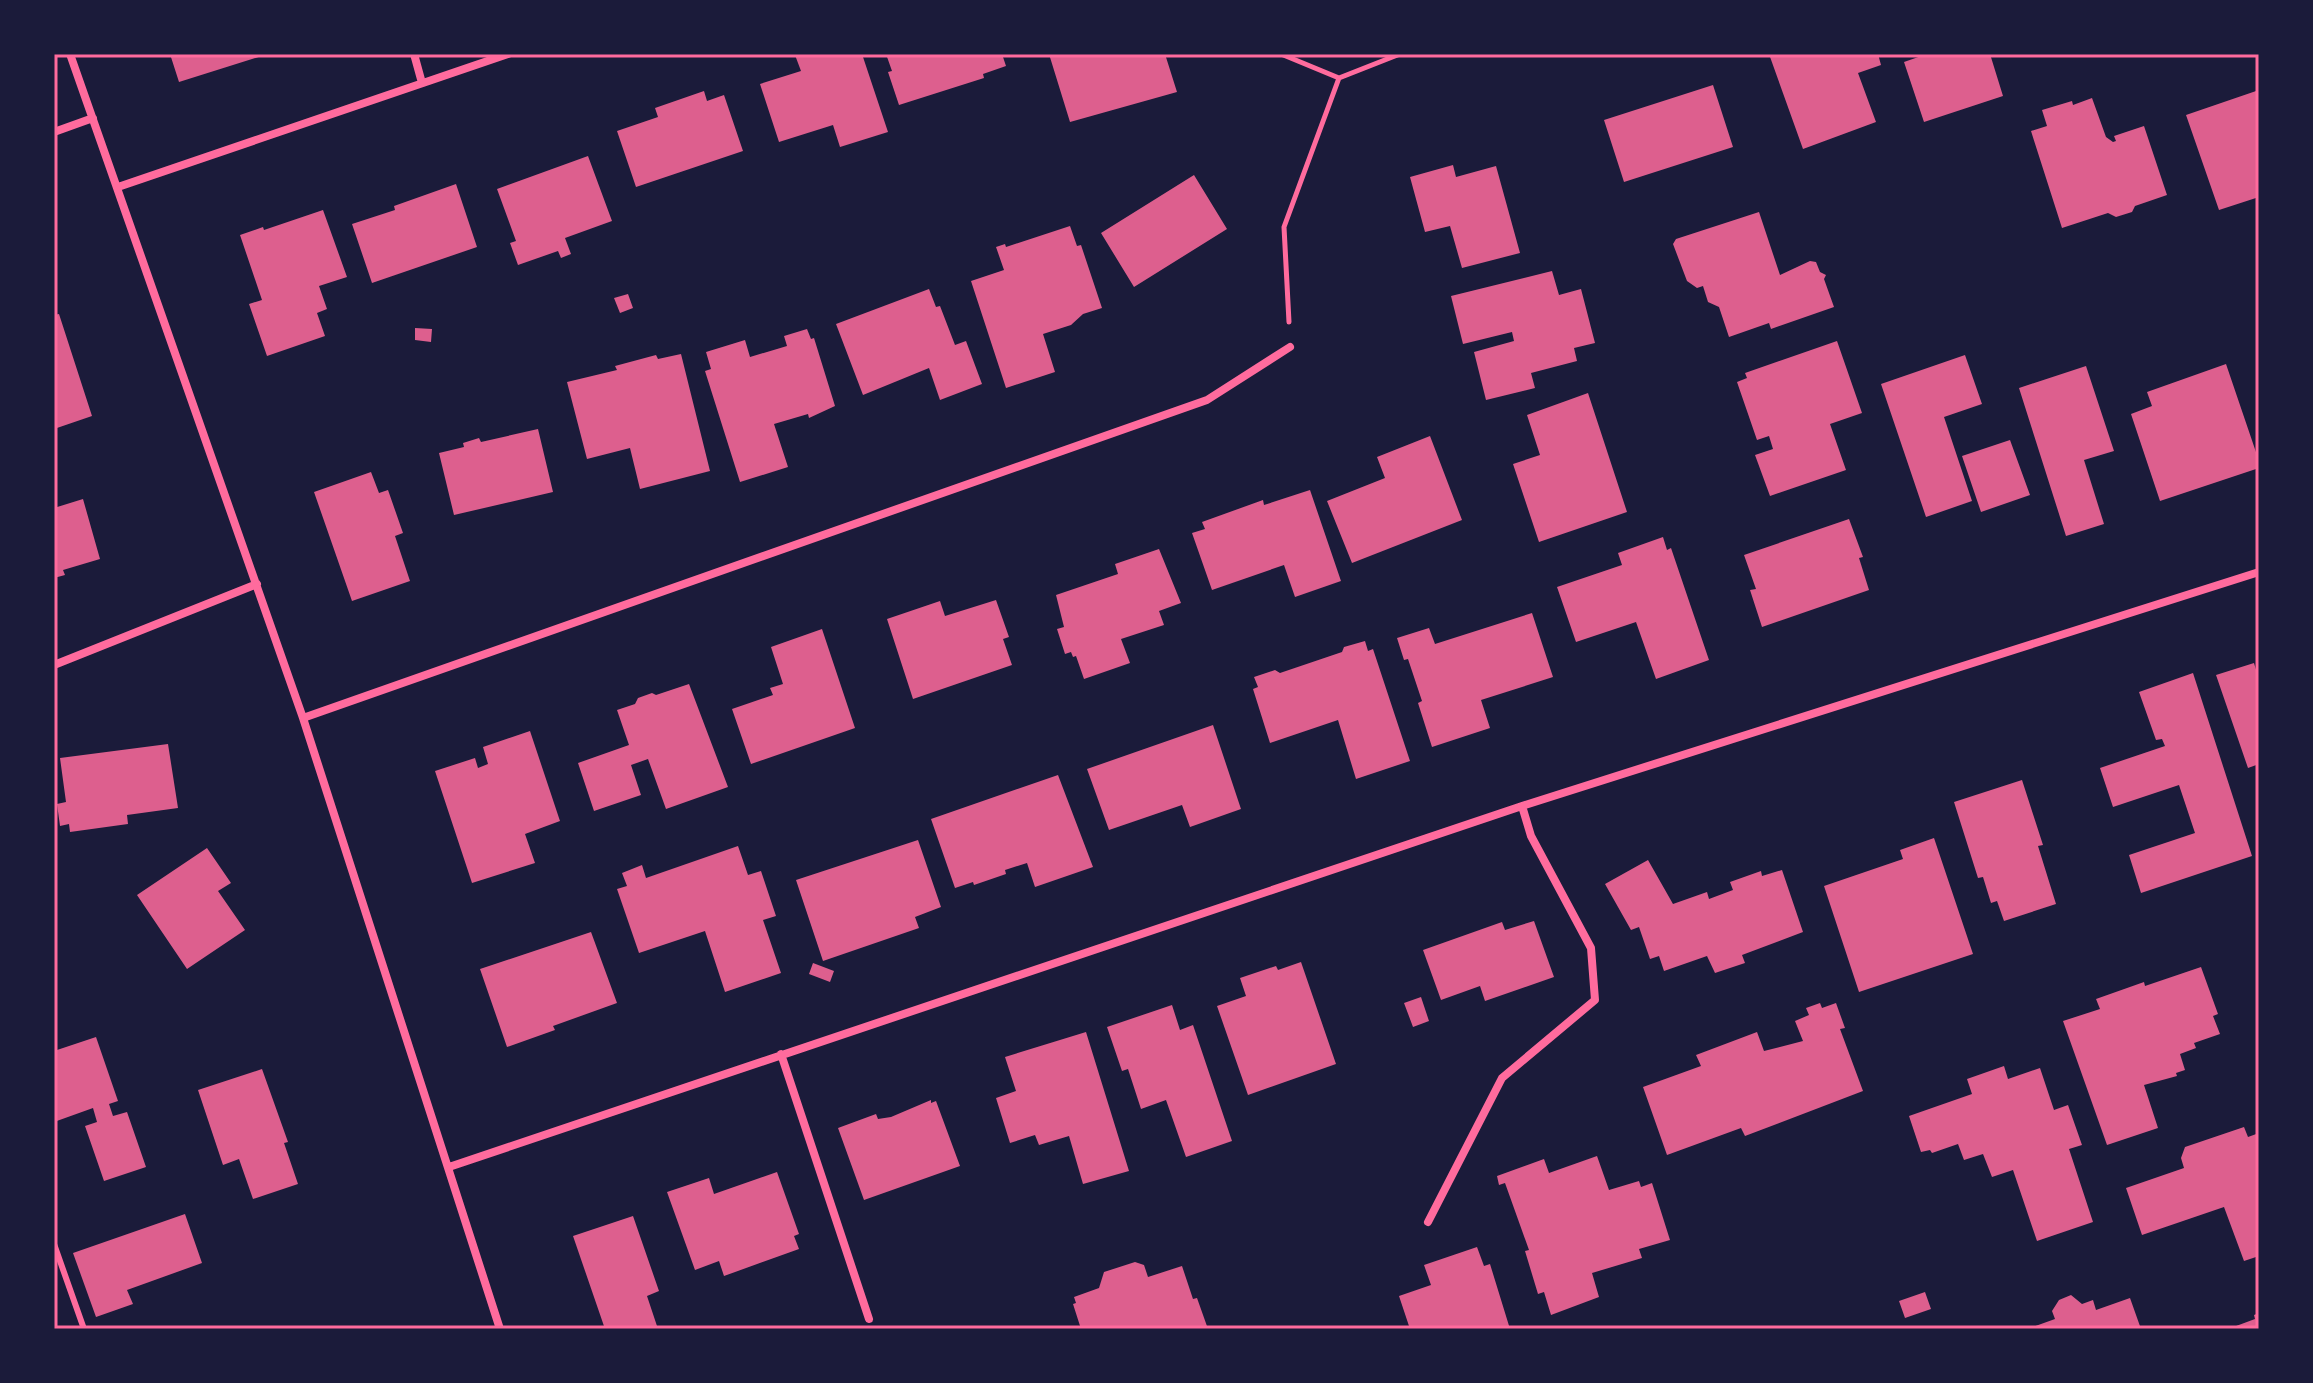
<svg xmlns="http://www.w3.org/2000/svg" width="2313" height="1383" viewBox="0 0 2313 1383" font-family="'Sofia Sans Condensed',sans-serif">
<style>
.building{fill:#dd5f8e}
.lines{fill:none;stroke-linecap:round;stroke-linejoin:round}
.path{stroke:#ff6b9d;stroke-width:5}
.service{stroke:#ff6b9d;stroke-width:6}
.minor{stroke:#ff6b9d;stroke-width:8}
.neatline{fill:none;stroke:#ff6b9d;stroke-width:3}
</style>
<rect width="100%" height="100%" fill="#1b1b3a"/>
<!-- building -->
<path class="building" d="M170,54H265V55L179,82Z
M798,54H862L888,132L840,147L833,125L779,142L760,84L801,71L795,55Z
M886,54H1002L1006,66L983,74L984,78L899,105L888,72L892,71Z
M1049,54H1165L1177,92L1070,122Z
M1769,54H1878L1881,65L1858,73L1876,122L1803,149Z
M1927,54H1990L2003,96L1924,122L1904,62Z
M1713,85L1733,147L1624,182L1604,120Z
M2259,90V197L2219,210L2186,115Z
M704,91L707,101L724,95L743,151L636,187L617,131L658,117L655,108Z
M2092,98L2106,137L2113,142L2116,141L2114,136L2144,126L2167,195L2135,206L2132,212L2116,217L2108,213L2062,228L2031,131L2047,126L2042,110L2072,101L2073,105Z
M588,156L612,221L565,238L571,254L561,258L558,251L518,265L510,243L516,241L497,189Z
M1453,165L1456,177L1496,166L1520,253L1462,268L1450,226L1425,232L1410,177Z
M1194,175L1227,229L1134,287L1101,233Z
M456,184L477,247L372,283L352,224L395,210L394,206Z
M323,210L347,277L319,286L327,309L317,313L325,336L267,356L249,304L262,300L240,235L263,227L264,230Z
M1759,212L1780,275L1810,261L1816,262L1820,272L1826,275L1824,279L1834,307L1771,329L1769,323L1729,337L1719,307L1708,302L1703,286L1697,288L1687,281L1673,244L1676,239Z
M1070,226L1077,246L1081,245L1102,308L1083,314L1071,325L1043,334L1055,372L1006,388L971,281L1004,270L996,247L1005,244L1006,247Z
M1552,271L1559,295L1581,289L1595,343L1574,348L1577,361L1531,373L1535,388L1486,400L1474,352L1514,341L1512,332L1463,344L1451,296Z
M929,289L936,307L940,306L955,345L966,341L982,384L940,400L929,368L863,395L836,324Z
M628,294L633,308L620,313L614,298Z
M59,314L92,416L54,429V315Z
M415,328L432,329L431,342L415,340Z
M807,329L811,339L814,338L835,406L809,418L808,414L774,424L788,467L740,482L705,371L711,369L706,352L745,340L750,357L787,346L784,336Z
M1837,341L1862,413L1830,424L1846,470L1770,496L1755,455L1773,449L1769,436L1757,440L1737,382L1747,378L1745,373Z
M681,354L710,471L640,489L630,448L587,459L567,382L617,370L615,366L656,355L658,359Z
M1965,355L1982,404L1944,417L1972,501L1926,517L1881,384Z
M2226,364L2259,461V468L2160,501L2131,414L2152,406L2147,392Z
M2086,366L2114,451L2084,460L2104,524L2066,536L2019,388Z
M1588,393L1627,512L1539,542L1513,464L1540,455L1527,415Z
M538,429L553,492L454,515L439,453L464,447L463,443L479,438L481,442Z
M1430,436L1462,520L1352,563L1327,501L1385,478L1377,457Z
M2010,440L2030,495L1981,512L1962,456Z
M371,472L379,493L388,490L403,533L395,536L410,581L352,601L314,492Z
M1310,490L1341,581L1295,597L1284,565L1212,590L1192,533L1205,529L1202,522L1263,500L1264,505Z
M83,499L100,559L63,570L65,575L54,578V508Z
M1849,519L1863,557L1859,558L1869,590L1762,627L1750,590L1756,589L1744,555Z
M1663,537L1667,550L1671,548L1709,660L1656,679L1636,622L1576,642L1557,587L1622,565L1618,553Z
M1159,549L1181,603L1159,611L1164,625L1121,639L1130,663L1084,679L1076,656L1073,657L1071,652L1065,654L1057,629L1064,627L1056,595L1118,574L1115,564Z
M996,600L1009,637L1003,639L1012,665L913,699L887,619L940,601L945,616Z
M1532,613L1553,677L1481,700L1490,728L1432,747L1418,703L1422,701L1408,659L1404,660L1397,638L1429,628L1435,644Z
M822,629L855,728L751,764L732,709L773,695L770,688L783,684L771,647Z
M1365,641L1368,651L1373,649L1410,761L1356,779L1338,720L1270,743L1253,689L1258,687L1254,677L1275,670L1280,673L1342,652L1344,647Z
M2254,663L2257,673L2259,672V764L2248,768L2216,675Z
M2193,673L2252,856L2141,893L2129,855L2195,833L2179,785L2113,807L2100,768L2165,746L2162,739L2156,740L2139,692Z
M689,684L728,787L666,809L648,759L631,765L641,795L594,811L578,763L629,745L617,710L635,704L638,698L652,693L656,695Z
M1213,725L1241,809L1190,827L1182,805L1109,830L1087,769Z
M530,731L560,821L525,834L535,863L472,883L435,771L475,758L478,768L488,764L483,747Z
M168,744L178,808L127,815L128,824L70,832L69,824L60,826L57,804L66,802L60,758Z
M1058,775L1093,867L1035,887L1027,863L1005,870L1006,874L974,885L973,882L955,888L931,819Z
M2022,780L2043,845L2038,846L2056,904L2004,921L1997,901L1991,903L1983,877L1978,878L1954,802Z
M1934,838L1973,954L1859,992L1824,886L1903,859L1900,850Z
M918,840L941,907L915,917L919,928L823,961L796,880Z
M738,846L748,875L761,871L776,916L763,920L781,973L725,992L705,931L639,953L617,889L627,886L622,873L642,865L646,878Z
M207,848L231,883L218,891L245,930L187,969L137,895Z
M1648,860L1673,904L1707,892L1709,899L1733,890L1730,882L1761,871L1762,876L1782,870L1803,932L1742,955L1745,963L1715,973L1707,956L1664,971L1659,956L1650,959L1639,927L1631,930L1605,884Z
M1534,921L1554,977L1485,1001L1480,986L1441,1000L1423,950L1502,922L1505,930Z
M591,932L617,1003L553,1026L555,1030L507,1047L480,969Z
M1301,962L1336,1064L1248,1095L1217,1006L1246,996L1240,978L1276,966L1278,970Z
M813,963L834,971L830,982L809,974Z
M2201,967L2218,1014L2213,1016L2220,1034L2194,1043L2196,1048L2180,1054L2185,1070L2176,1073L2177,1076L2144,1085L2158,1128L2107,1145L2063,1021L2100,1009L2096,999L2144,982L2145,986Z
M1421,997L1429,1021L1413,1027L1404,1003Z
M1820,1003L1822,1008L1836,1003L1845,1028L1840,1029L1863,1091L1745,1136L1741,1128L1667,1155L1643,1087L1701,1066L1696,1055L1757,1032L1764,1051L1803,1041L1795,1021L1809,1015L1806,1008Z
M1172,1005L1180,1030L1193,1025L1232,1141L1186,1157L1166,1100L1141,1109L1128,1069L1122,1071L1107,1027Z
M1086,1032L1129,1171L1083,1184L1069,1136L1039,1145L1035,1135L1010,1143L996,1098L1016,1091L1005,1057Z
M96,1037L118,1101L109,1104L113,1116L127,1112L146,1167L104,1181L85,1126L97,1122L93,1108L54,1122V1051Z
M2004,1066L2008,1079L2040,1068L2054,1110L2068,1105L2082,1145L2069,1149L2093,1222L2037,1241L2013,1170L1992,1177L1983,1154L1964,1160L1958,1144L1932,1153L1930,1150L1921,1152L1909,1116L1972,1094L1967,1079Z
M262,1069L288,1142L284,1143L298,1184L253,1199L239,1159L223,1165L198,1090Z
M931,1100V1103L936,1101L960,1166L864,1200L838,1128L876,1114L878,1119L891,1117Z
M2244,1127L2248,1137L2259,1133V1256L2244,1261L2224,1207L2142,1235L2126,1188L2184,1168L2181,1158L2185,1147Z
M1597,1156L1609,1190L1639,1181L1641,1187L1652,1183L1670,1240L1639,1249L1642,1258L1592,1273L1599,1297L1551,1315L1544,1292L1538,1294L1525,1251L1529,1250L1505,1183L1499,1185L1497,1176L1544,1159L1549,1173Z
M777,1172L799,1234L794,1236L799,1249L724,1276L719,1261L695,1270L667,1192L709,1178L714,1194Z
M185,1214L202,1263L127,1290L133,1304L96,1317L73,1253Z
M633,1216L659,1291L647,1296L658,1329H605L573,1236Z
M1477,1247L1484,1266L1490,1264L1510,1329H1410L1399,1296L1431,1285L1424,1265Z
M1135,1262L1144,1265L1148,1277L1182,1266L1193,1299L1197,1298L1208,1329H1081L1073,1304L1076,1303L1074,1297L1099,1288L1104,1272Z
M1925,1292L1931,1309L1905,1318L1899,1301Z
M2071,1295L2082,1304L2093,1300L2096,1310L2130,1298L2141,1329H2027L2055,1319L2052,1311L2059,1300Z
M2259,1313V1329H2228L2255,1319L2254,1315Z"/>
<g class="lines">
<!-- path -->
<path class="path" d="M1281,54L1339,78L1284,227L1289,322
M1339,78L1400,54"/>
<!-- service -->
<path class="service" d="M54,1244L84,1329"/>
<!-- minor -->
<path class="minor" d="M70,54L303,718L500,1329
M414,54L422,83
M54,132L93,118
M118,187L508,54
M54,665L257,584
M303,718L1207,400L1290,347
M781,1054L869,1319
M449,1167L1522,806L2259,572
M1428,1222L1502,1078L1595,1000L1591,948L1531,836L1522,806"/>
</g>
<!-- border -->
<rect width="2313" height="1383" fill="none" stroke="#1b1b3a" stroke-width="112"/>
<rect x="56" y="56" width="2201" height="1271" class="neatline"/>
</svg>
